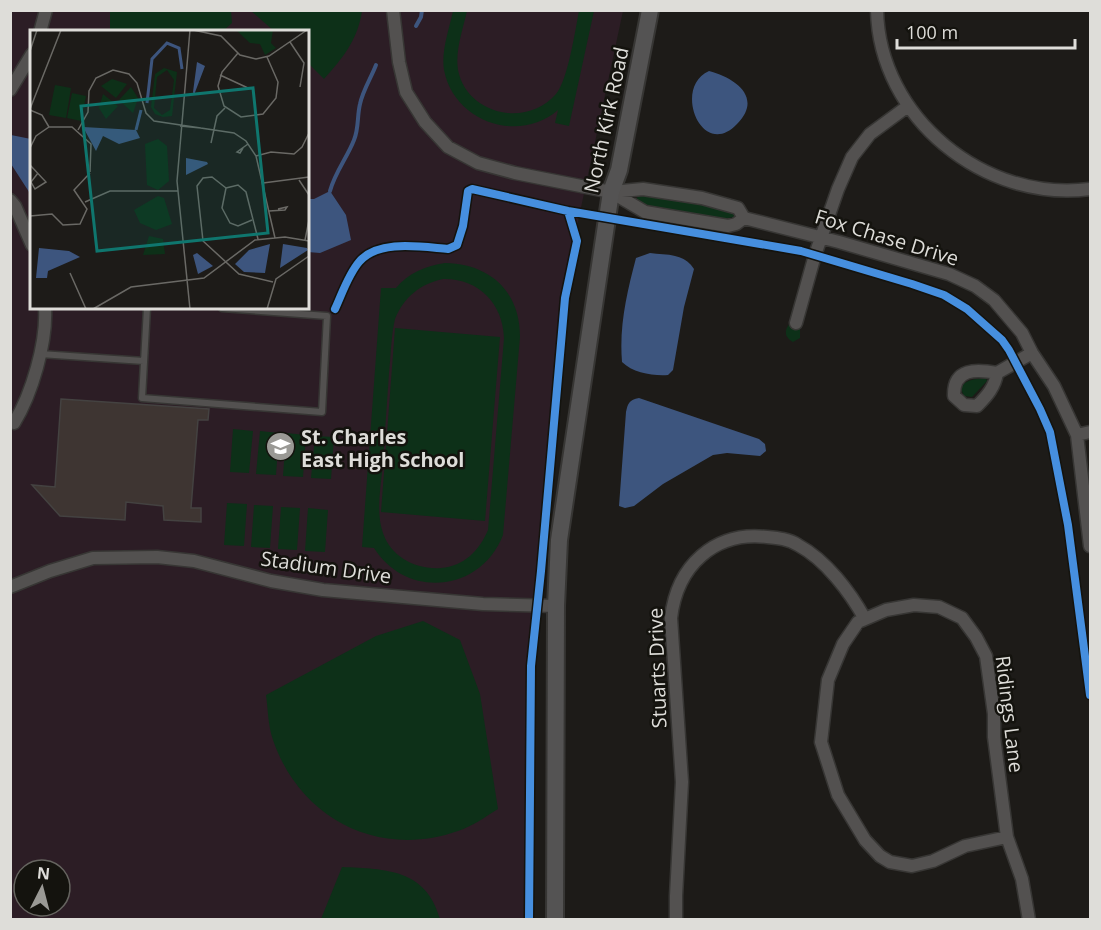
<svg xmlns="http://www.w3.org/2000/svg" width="1101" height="930" viewBox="0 0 1101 930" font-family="'Open Sans',sans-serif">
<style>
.education{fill:#2c1d25;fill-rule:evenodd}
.green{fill:#0d3018;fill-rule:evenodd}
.water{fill:#3d557e}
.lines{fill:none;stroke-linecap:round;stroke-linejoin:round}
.stream{stroke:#3d557e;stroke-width:4}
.building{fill:#3e3532;stroke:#444241;stroke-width:1.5}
.service-casing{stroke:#373634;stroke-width:9}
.minor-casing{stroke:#373634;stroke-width:15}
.secondary-casing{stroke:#373634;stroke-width:20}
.service{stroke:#535150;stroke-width:6}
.minor{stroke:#535150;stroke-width:12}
.secondary{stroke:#545353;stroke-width:16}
.cycleway-casing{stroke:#14130e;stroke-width:11}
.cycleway{stroke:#468fdf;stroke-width:8}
.labels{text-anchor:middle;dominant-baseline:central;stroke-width:5;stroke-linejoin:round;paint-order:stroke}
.street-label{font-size:20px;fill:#deddd9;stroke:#14130e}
.poi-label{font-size:20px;font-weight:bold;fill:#deddd9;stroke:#14130e;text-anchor:start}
.inset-river{fill:none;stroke:#3d557e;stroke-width:3}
.inset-road{fill:none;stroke:#6a6965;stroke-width:1.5}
.view{fill:#0f766e;fill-opacity:0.15;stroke:#0f766e;stroke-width:3}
.inset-edge{fill:none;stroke:#deddd9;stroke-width:3}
</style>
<rect width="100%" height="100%" fill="#1d1b18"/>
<!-- education -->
<path class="education" d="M10,11H623L570,259L565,272L528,686L526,919H11ZM32,32H308V308H32ZM24,870H60V906H24Z"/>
<!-- green -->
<path class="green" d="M231,11L232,23L223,31L110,32V11Z
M251,11H362C358,39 343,58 324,79L308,63V32L274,31Z
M453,11H467C463,29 455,50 458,70C467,115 527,128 556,94C568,80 575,31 579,11H594L569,126L555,123L558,110C519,144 454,122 444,70C441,51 449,30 453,11Z
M639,193L726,209L733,211L734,217L722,219L642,204L638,202L637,198Z
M445,263C490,264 520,291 520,337L503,535C481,592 407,600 374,548L362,547L381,288H396C408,273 426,266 445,263ZM443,279C478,278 503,303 504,338L488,530C479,551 464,566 441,568C416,570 391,557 383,533C375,511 382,482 383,460C385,431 387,402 389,373C391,355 391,336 395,319C404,297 420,284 443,279Z
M798,315L800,317V338L793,342C778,333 790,323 798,315Z
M395,328L500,337L485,521L381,512Z
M986,378L987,381L972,397L964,396L961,389C964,379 976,379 986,378Z
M233,429L253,431L249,473L230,472Z
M260,431L279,433L276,475L256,474Z
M286,433L306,435L303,477L283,476Z
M315,436L334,437L331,479L311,478Z
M227,503L247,504L244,546L224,545Z
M254,505L273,506L270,548L251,547Z
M281,507L300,508L297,550L278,549Z
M308,508L328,510L325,552L305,551Z
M423,621L460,640L480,694L498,809C485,817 473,826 458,831C379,859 300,819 273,740C268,726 268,709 266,695L376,636Z
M342,867C386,869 426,869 440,919H321Z"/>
<!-- water -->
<path class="water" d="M709,71C736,78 763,98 737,124C702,161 672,87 709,71Z
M11,135L31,139V195L11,164Z
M330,191L346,215L351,240L320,253L308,252V199H314Z
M650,253C666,255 684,253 694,269L684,307L673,370L668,375C653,376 633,373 622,362C619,326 627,292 636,258Z
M639,398L759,439L765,444L766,451L760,456L727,453L713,455L663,484L634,506L625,508L619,506L626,412C628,403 629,400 639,398Z"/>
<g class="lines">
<!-- stream -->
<path class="stream" d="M416,26L421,17L422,10
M330,191C335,172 347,158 354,140C359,128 357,116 360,104C363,90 371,78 376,65"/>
</g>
<!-- building -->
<path class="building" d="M61,399L209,409L208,420H198L191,508H201V522L164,520L163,506L126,502L125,520L60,516L32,485L55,487Z"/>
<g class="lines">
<defs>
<path id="service" d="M147,308L142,398L322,412L327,316L222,308
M40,354L144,361"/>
<path id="minor" d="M393,10L399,62L406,92L425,122L448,147L478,163L515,173L611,192L643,189L702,198L738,208L744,218L839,242L949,274L975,286L994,300L1022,333L1032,353L1054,386L1077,435L1090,546
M877,10C879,118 985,203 1090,189
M40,32L46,10
M10,90L32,54
M611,192L645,212L728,226L736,224L744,218
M10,200L15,206L32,245
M796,323L815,255L838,189L852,157L870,134L908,106
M997,373C995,387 987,396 977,406L964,405L954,396C953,368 976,369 997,373L1032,353
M14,423C32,394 47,342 45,308
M1077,435L1090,432
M10,587L50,571L93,558L157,557L194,561L271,581L323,590L483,604L556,606
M1007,837L965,846L933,861L912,866L890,862L880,856L865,840L838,795L821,742L828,680L843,644L858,622L886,610L914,605L939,607L962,618L976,637L986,656L994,714V737L1007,837L1022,879L1029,920
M676,920V896L682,782L671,618C677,566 714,531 767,537C778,538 789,539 798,545C826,560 850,592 865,619"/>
<path id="secondary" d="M555,920L556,606L559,540L611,192L619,170L650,10"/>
</defs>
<!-- service casing -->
<use href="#service" class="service-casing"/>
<!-- minor casing -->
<use href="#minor" class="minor-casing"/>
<!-- secondary casing -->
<use href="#secondary" class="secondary-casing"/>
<!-- service -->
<use href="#service" class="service"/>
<!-- minor -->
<use href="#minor" class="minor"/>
<!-- secondary -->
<use href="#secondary" class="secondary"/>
<defs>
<path id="cycleway" d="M335,309C342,294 348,275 359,262C378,239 422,247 448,249L457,245L463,226L468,191L472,189L568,211L801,251L912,284L944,295L967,309L1002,340L1009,350L1040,409L1050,432L1068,525L1090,695
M529,920L531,666L541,571L565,298L577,241L568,211"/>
</defs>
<!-- cycleway casing -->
<use href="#cycleway" class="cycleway-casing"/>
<!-- cycleway -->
<use href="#cycleway" class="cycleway"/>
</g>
<!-- icons -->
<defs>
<symbol id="school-disc" viewBox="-11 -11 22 22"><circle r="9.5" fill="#9a9995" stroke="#14130e"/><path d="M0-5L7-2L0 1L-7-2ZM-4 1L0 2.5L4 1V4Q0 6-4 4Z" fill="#fff"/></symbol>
</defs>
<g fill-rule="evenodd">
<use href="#school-disc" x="264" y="430" width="33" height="33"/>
</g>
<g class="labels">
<!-- street labels -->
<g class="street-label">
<text transform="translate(606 120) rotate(-78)">North Kirk Road</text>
<text transform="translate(887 237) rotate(17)">Fox Chase Drive</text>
<text transform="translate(326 567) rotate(8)">Stadium Drive</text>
<text transform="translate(657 668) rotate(-92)">Stuarts Drive</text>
<text transform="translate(1010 714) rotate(83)">Ridings Lane</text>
</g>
<!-- poi labels -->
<g class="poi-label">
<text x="301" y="436">St. Charles<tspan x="301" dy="23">East High School</tspan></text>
</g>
</g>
<!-- overview -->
<g transform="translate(30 30)">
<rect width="279" height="279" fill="#1d1b18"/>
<path d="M206,0H243L241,13L246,18L235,25L230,14L220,13ZM134,38L147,42L142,86L133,87L125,84L121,77L125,44ZM137,40L144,50L140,80L132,85L124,78L127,47ZM82,49L97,54L86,68L71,56ZM25,55L41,58L36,88L19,85ZM101,57L108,68L103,83L89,70ZM42,63L56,66L51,91L37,88ZM73,64L88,76L76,89L69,78ZM128,109L137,116L139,151L128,160L117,155L115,114ZM128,166L134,168L142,194L126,200L110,193L104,180ZM119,206L133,209L135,224L113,225Z" fill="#0d3018" fill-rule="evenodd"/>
<path d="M167,32L175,36L164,65L163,62ZM53,97L106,100L110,108L89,114L73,106L66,121ZM156,128L177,132L178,134L156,145ZM240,214L235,243L214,242L205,234L219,220ZM253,214L277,218L278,220L250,238ZM9,218L39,221L50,227L18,241L17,248H6ZM167,223L183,236L168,244L163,225Z" fill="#3d557e"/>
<path class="inset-river" d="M117,73L122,29L137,13L149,18L152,39M106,100L111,80"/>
<path class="inset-road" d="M160,0L147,151L160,279M163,0L191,6L210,25L226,29L239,26L277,0M260,12L274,33L270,57M0,21L7,0M208,23L192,42L188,56L194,76L211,87L233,84L246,68L248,52L237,27M190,45L218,58M0,79L31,0M0,80L12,85L19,97M150,96L171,98M48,100L58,82L59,61L66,48L83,40L99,44L107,53L116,83L124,91L204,103L216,111L226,126L245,208M181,113L187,86L195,78M0,118L6,106L19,97H42L61,114L60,142M213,118L210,123L207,122L218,114M226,126L241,122L264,124L272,117L279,103M0,135L16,152L5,159L1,152L8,143M269,150L279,165M233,153L279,147M196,158L182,147L173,148L167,156L173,211L209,244L243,252M196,158L208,155L216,162L228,209M196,158L192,178L200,193L208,196L222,190M55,172L80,161H148M239,181L255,180L257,177L248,179M0,186L22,184L33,195L50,194L57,179L44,160L60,143M275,210L279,190M40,243L56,279M63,279L101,257L174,248L225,210L255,207L279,211M237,279L246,249L279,226"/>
<path class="view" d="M223,58L238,203L67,221L51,76Z"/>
<rect width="279" height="279" class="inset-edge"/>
</g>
<!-- border -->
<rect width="1101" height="930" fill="none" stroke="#deddd9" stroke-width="24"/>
<!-- north arrow -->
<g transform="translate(42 888) rotate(6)"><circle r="28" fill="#14130e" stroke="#65645f" stroke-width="1.5"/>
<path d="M0-4.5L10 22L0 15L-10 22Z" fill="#9a9995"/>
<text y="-9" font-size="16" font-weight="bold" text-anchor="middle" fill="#deddd9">N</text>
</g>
<!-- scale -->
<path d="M897 39v9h178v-9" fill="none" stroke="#deddd9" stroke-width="3"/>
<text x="906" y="39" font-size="18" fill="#deddd9" stroke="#14130e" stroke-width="4.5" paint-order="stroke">100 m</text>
</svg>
